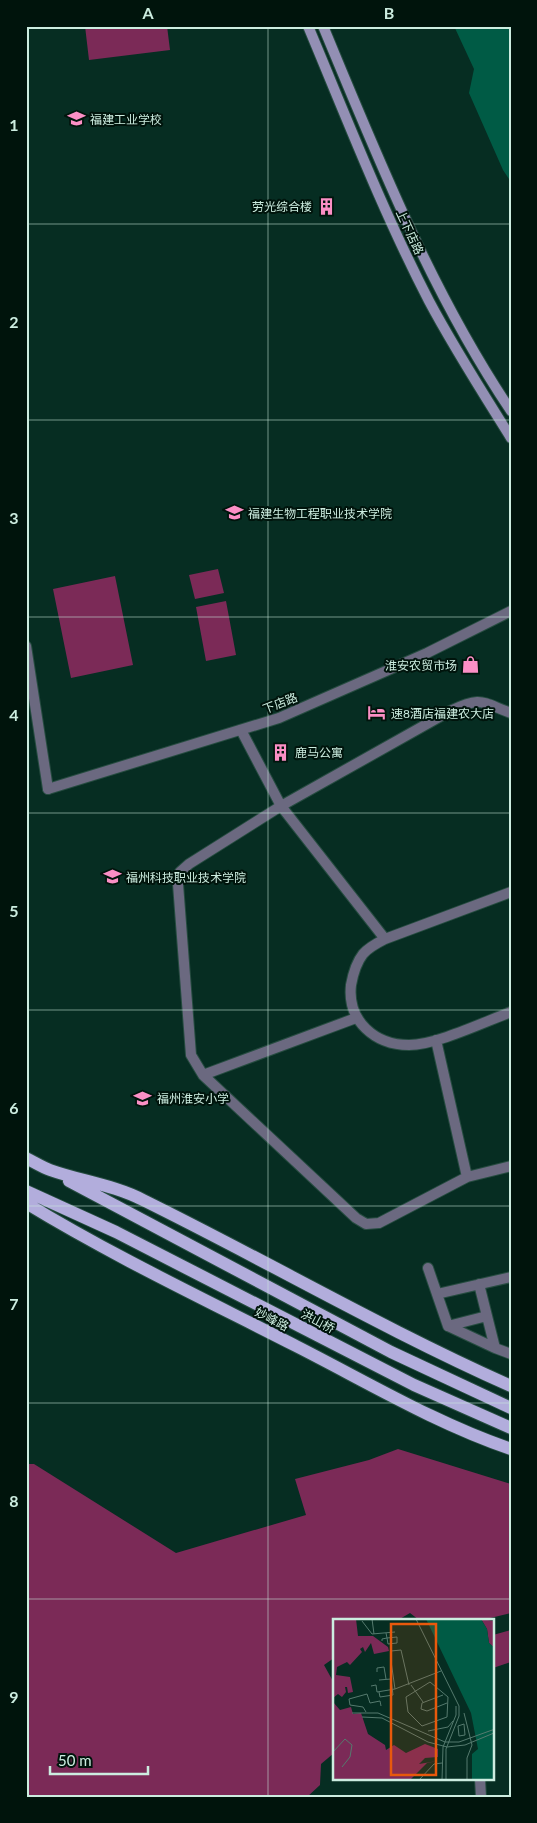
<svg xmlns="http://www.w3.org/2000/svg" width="537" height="1823" viewBox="0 0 537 1823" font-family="Lato,'Noto Sans SC',sans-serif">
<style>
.green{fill:#7b2a57}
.water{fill:#005b45}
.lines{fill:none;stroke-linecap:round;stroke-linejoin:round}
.minor-casing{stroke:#264c40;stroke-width:12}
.tertiary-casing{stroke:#264c40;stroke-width:12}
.secondary-casing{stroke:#264c40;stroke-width:12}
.primary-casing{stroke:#264c40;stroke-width:14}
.minor{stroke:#6b6980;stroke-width:10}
.tertiary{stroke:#6b6980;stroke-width:10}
.secondary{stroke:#938fb4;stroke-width:10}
.primary{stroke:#b2addc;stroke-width:12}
.grid{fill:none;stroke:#ccede0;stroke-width:1;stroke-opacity:0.55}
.labels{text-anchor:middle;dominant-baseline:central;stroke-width:4;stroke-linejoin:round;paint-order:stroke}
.poi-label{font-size:12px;fill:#ccede0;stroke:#00140c;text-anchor:start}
.street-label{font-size:12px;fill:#ccede0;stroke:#00140c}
.inset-road{fill:none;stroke:#557a6e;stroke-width:1}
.view{fill:#e8590c;fill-opacity:0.15;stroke:#e8590c;stroke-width:2.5}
.inset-edge{fill:none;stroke:#ccede0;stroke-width:2.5}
.neatline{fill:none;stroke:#ccede0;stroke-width:2}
.grid-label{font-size:16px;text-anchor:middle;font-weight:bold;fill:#ccede0}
</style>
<rect width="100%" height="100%" fill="#062d22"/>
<!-- green -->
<path class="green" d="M85,26H167L170,50L89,60Z
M218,569L224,593L195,599L189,575Z
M115,576L133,665L71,678L53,589Z
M226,601L236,655L206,661L196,607Z
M398,1449L511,1484V1613L482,1620H419L410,1613L398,1620H334V1658L324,1665L334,1683V1753L321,1764L320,1785L307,1797H26V1464H34L176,1553L306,1515L295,1479L369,1460Z
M511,1630V1662L493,1668V1635Z"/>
<!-- water -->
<path class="water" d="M454,26H511V182L503,170L469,93L474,69Z"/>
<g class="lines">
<defs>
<path id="minor" d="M26,646L48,789
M511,713C481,702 482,696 450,711L281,806L189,864L180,872L178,884L191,1055L203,1075L356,1218L366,1224L379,1223L467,1177L511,1166
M241,730L281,806L385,939
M511,892L385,939C377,943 369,947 363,954C356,963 353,974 351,985C347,1021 375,1045 409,1045C436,1045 484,1022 511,1012
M436,1040L467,1177
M203,1075L356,1018
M428,1268L448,1326L487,1316
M479,1284L495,1348L511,1354
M437,1294L511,1277
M448,1326L495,1348
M480,1779L481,1797"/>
<path id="tertiary" d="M48,789L279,718L427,653L511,611"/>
<path id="secondary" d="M308,26C347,119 383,212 429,301C454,348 483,393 511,438
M323,26C378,158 431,292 511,411"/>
<path id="primary" d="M26,1158C34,1162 42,1167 50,1170C81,1181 114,1185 143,1200C267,1261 385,1330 511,1386
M69,1181L391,1352L511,1408
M26,1191L116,1232L414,1385L511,1428
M26,1203C113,1256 206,1300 296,1346C367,1382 435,1423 511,1449"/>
</defs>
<!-- minor casing -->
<use href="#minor" class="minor-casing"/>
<!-- tertiary casing -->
<use href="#tertiary" class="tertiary-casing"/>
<!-- secondary casing -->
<use href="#secondary" class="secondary-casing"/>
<!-- primary casing -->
<use href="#primary" class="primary-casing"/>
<!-- minor -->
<use href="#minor" class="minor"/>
<!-- tertiary -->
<use href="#tertiary" class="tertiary"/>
<!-- secondary -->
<use href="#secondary" class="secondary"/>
<!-- primary -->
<use href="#primary" class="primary"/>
</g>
<!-- grid -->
<path class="grid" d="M268,26V1797M26,224H511M26,420H511M26,617H511M26,813H511M26,1010H511M26,1206H511M26,1403H511M26,1599H511"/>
<!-- icons -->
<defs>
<symbol id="school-bare" viewBox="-9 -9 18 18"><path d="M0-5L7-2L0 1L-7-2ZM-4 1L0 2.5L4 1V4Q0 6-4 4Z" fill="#fb8fc5" stroke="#00140c" stroke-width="2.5" paint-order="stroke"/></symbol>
<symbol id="building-bare" viewBox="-9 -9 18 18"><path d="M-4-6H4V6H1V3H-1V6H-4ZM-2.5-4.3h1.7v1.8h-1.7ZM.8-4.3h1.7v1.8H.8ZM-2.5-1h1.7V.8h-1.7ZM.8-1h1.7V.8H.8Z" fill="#fb8fc5" stroke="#00140c" stroke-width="2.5" paint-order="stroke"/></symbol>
<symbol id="university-bare" viewBox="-9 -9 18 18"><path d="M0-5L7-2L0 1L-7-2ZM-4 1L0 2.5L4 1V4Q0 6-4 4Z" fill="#fb8fc5" stroke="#00140c" stroke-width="2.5" paint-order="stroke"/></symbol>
<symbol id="shop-bare" viewBox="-9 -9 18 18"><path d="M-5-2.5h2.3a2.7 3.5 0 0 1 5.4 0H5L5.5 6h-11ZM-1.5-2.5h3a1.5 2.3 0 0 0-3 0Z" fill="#fb8fc5" stroke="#00140c" stroke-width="2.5" paint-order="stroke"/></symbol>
<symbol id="hotel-bare" viewBox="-9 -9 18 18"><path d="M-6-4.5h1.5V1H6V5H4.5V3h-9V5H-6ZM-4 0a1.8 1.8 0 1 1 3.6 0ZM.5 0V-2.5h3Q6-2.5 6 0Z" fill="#fb8fc5" stroke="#00140c" stroke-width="2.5" paint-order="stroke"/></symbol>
</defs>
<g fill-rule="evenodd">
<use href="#school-bare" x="64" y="106" width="25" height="25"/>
<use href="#building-bare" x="314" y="194" width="25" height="25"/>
<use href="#university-bare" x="222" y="500" width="25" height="25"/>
<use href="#shop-bare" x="458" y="652" width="25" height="25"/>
<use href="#hotel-bare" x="364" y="700" width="25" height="25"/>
<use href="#building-bare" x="268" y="740" width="25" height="25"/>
<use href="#university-bare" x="100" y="864" width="25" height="25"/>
<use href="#school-bare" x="130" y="1086" width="25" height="25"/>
</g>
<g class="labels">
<!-- poi labels -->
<g class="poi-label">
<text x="90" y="119">福建工业学校</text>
<text x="312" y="206" text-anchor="end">劳光综合楼</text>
<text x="248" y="513">福建生物工程职业技术学院</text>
<text x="457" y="665" text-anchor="end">淮安农贸市场</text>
<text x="391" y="713">速8酒店福建农大店</text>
<text x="295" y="752">鹿马公寓</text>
<text x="126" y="877">福州科技职业技术学院</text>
<text x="157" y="1098">福州淮安小学</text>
</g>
<!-- street labels -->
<g class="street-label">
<text transform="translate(410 232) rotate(65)">上下店路</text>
<text transform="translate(280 703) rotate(-21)">下店路</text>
<text transform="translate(272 1319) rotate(27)">妙峰路</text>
<text transform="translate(318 1321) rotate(28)">洪山桥</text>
</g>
</g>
<!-- overview -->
<g transform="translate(333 1619)">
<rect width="161" height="161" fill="#062d22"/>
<path d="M0,0H23L25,17H40L55,28L56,32L41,35L38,24L32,33L30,28L27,30L29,33L17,46L14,43L4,48L3,56L17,58L20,73L15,74L14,68H12L13,73L9,78L5,75L0,79ZM148,0L161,2V29L156,24L154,10ZM0,83L7,91L18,88L20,95L28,94L35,115L52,126L53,131L61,126L73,134L92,125L105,130V138L92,139L86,145L104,142L94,144L77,161H0Z" fill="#7b2a57"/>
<path d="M93,0H148L154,10L156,24L162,29L161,161H139V135L145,130L138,94Z" fill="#005b45"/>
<path class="inset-road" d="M39,0L41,15M83,0L126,87V97L113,130V161M29,2L39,15L62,13M49,22V20L54,19L64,18V24L55,25L54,19L53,14M58,37V32L68,31L76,66M58,42L62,70M44,53V49L51,48L53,60M46,61L58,60L60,76L47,78L46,73M97,63L115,78L114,98L89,107L75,93L73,78ZM78,66L90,83M38,67L43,66L44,73L62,70L108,52M110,76L89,84L88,90L94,92L114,84M33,93L30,88L17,86L16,80L34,75L37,84L47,82L48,87M19,94H45L112,123H126L162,110M131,94L139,126L134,139V161M29,98L49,99L95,123L114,128L132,126L161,114M131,105L132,116L126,117L125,107ZM95,112L115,108L120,102M0,133L12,120L19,126L17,138L9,148M86,161L101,145L109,144M109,161L110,128L123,96V87"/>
<path class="view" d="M58,5H103V156H58Z"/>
<rect width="161" height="161" class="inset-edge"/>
</g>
<!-- border -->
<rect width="537" height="1823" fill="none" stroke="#00140c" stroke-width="55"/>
<!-- scale -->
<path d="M50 1766v8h98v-8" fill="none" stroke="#ccede0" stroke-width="2.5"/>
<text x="58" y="1766" font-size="15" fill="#ccede0" stroke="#00140c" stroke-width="4" paint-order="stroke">50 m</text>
<rect x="28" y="28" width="482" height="1768" class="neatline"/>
<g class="grid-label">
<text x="148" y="19">A</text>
<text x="389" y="19">B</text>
<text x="14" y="131">1</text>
<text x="14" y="328">2</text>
<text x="14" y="524">3</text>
<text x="14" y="721">4</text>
<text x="14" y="917">5</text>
<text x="14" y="1114">6</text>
<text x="14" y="1310">7</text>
<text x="14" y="1507">8</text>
<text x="14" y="1703">9</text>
</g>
</svg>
